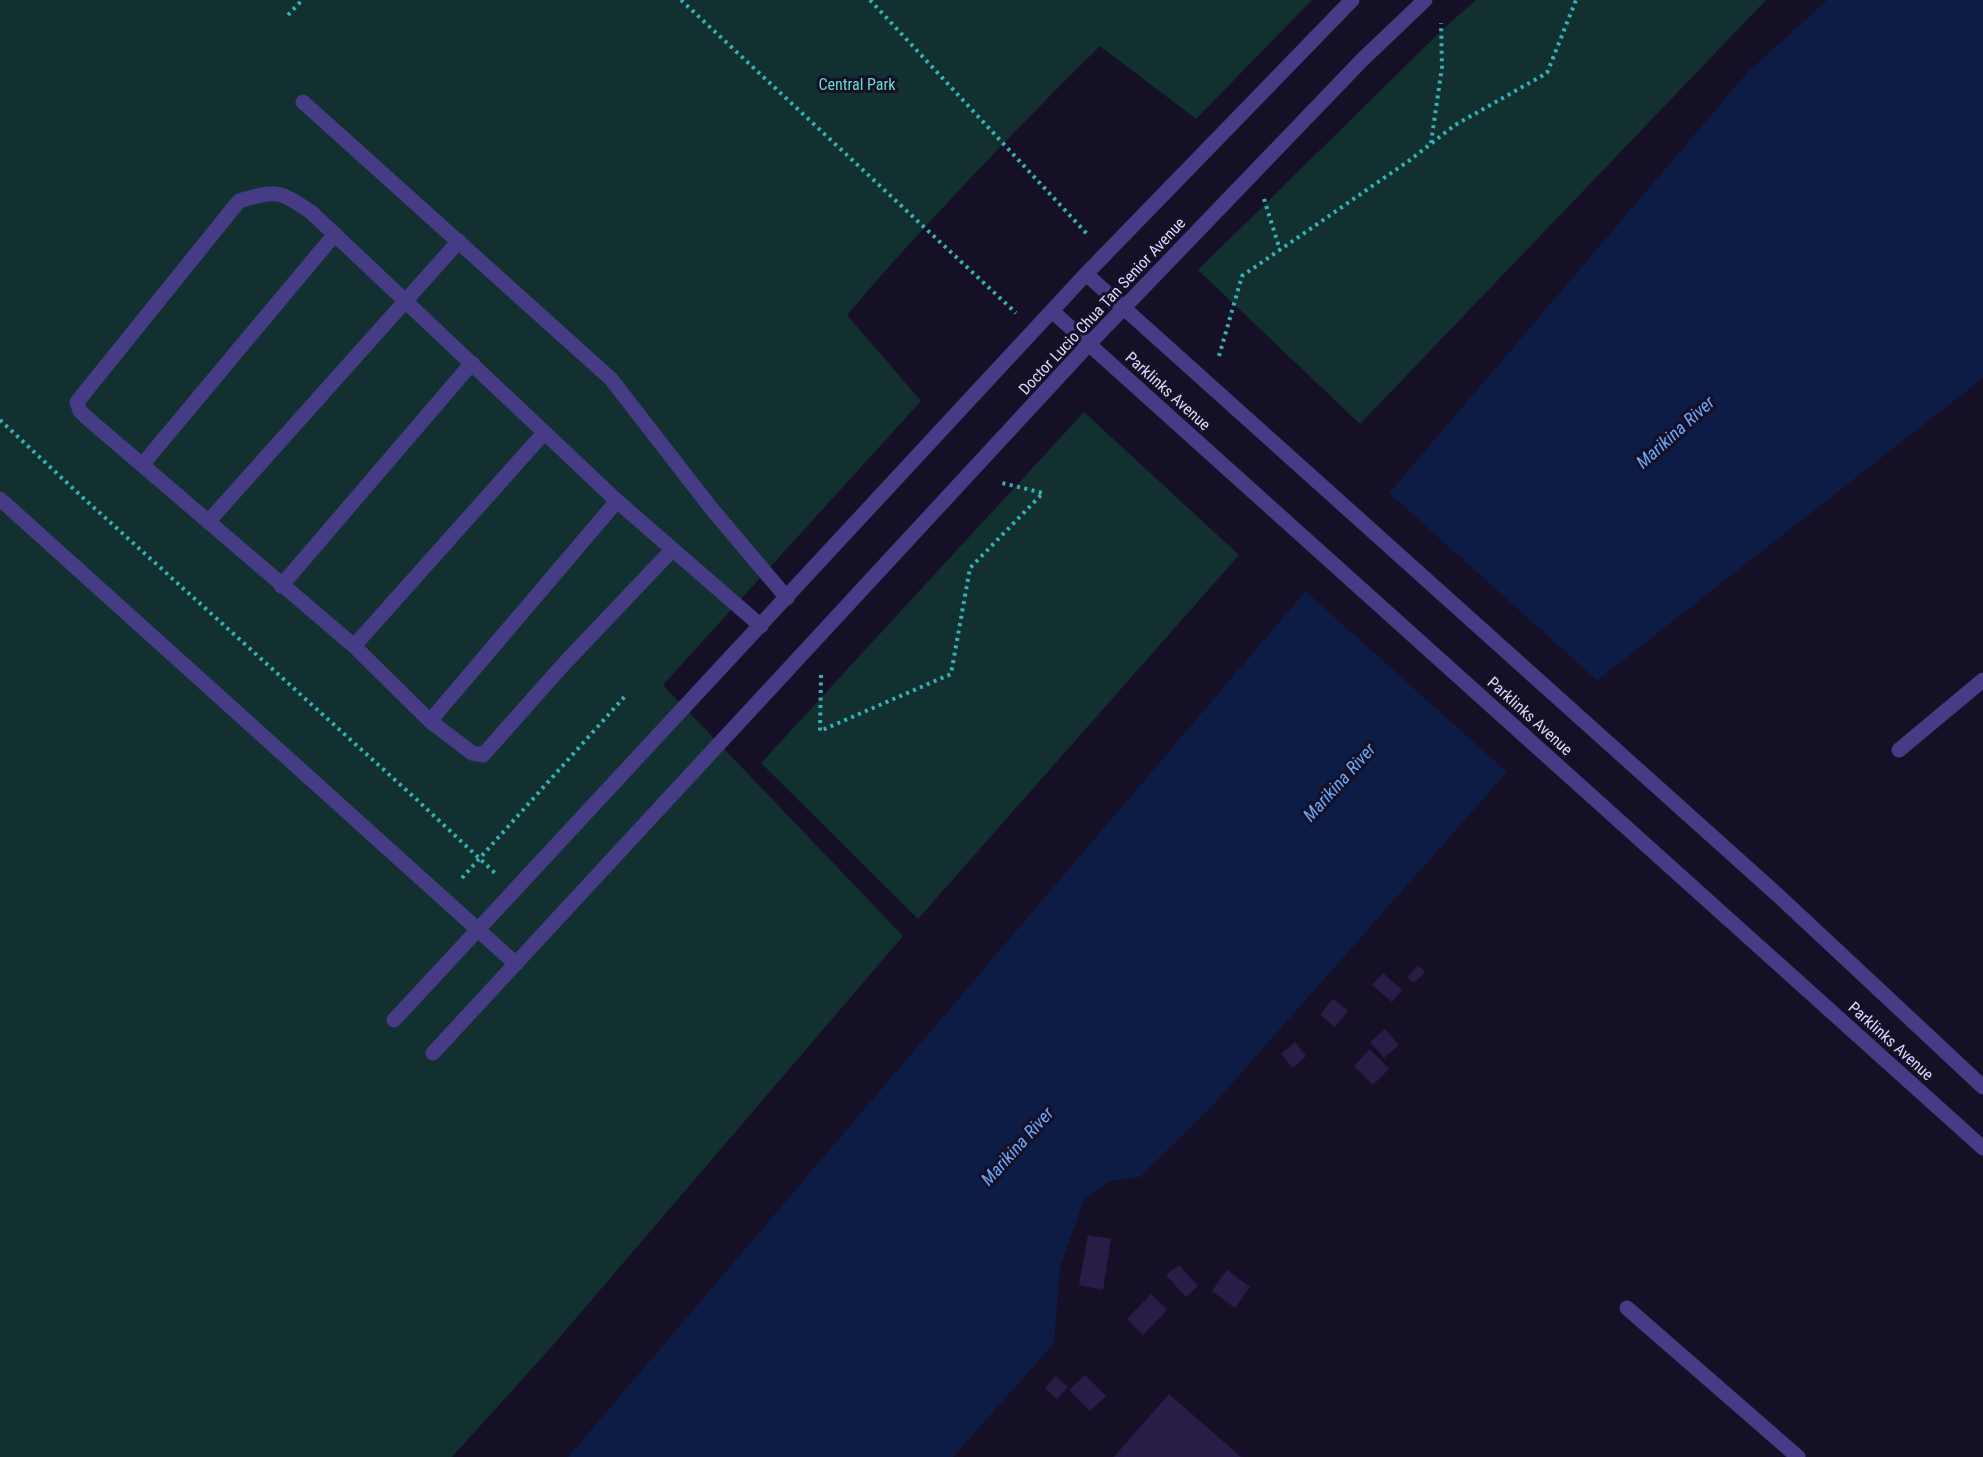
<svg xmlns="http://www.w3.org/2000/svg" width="1983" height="1457" viewBox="0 0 1983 1457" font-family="'Roboto Condensed',sans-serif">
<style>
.green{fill:#133031}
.water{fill:#0c1c45}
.pier{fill:#161027}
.building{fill:#291d48}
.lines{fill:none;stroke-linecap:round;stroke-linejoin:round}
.path{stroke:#32b4b7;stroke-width:4;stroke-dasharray:3 4.5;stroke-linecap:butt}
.minor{stroke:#453c85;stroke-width:15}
.labels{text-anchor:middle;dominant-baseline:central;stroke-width:6;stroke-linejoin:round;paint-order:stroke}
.park-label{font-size:16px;fill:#64dec9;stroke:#161027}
.street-label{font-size:16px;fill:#dfd7fe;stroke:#161027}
.water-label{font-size:18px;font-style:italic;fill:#68abfc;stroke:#161027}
</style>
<rect width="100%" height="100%" fill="#161027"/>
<!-- green -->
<path class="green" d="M0,0H1312L1196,119L1100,46C1012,133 927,221 847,315L921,401L663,685L903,936L553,1345L452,1457H0Z
M1476,0H1766L1360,424L1198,270L1444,28Z
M1084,412L1239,555L918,919L761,763Z"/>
<!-- water -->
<path class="water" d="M1827,0H1983V378L1567,704L1212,1106L1140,1177L1110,1181L1084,1199L1060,1268L1054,1343L953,1457H568L1747,73Z"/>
<!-- pier -->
<path class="pier" d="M1387,491L1600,683L1569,706L1509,774L1303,589Z"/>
<!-- building -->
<path class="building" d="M1418,966L1425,972L1414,983L1407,977Z
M1383,973L1402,990L1392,1002L1372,985Z
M1333,999L1348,1011L1335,1027L1320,1015Z
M1385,1029L1399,1045L1384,1058L1370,1042Z
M1295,1042L1306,1056L1293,1068L1281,1054Z
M1370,1049L1389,1069L1373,1085L1354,1066Z
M1088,1235L1111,1239L1103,1290L1079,1285Z
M1179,1265L1198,1286L1186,1297L1166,1275Z
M1227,1270L1250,1287L1235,1308L1212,1291Z
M1151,1294L1167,1310L1143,1335L1127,1319Z
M1085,1375L1106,1396L1090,1411L1069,1390Z
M1056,1376L1068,1387L1057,1399L1045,1388Z
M1169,1394L1241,1457H1114Z"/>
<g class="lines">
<!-- path -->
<path class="path" d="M681,0L1016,313
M870,0L1088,235
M288,15L302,0
M1431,143L1442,67L1441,23
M1264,199L1280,250
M1219,356L1242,276L1410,160L1455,125L1547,73L1576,0
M0,420L80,495L415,798L496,874
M821,675L820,731L951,674L970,568L1043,493L998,482
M462,878L627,694"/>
<!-- minor -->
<path class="minor" d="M303,102L611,379L711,508L787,598
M1086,274L1782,899L1983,1087
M1052,311L1983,1148
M142,465L335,234
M0,499L516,964
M208,522L459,241
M672,550L562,666L483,755L472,753L430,721L354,646L86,417L80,411L77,402L239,201C277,190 278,190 311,212L617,501L761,626
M281,586L472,363
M354,646L544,433
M430,721L617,501
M1899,750L1983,680
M394,1020L1086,274L1352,0
M433,1053L1089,344L1363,59L1425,0
M1627,1308L1798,1457"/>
</g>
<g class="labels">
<!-- park labels -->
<g class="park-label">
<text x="857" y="84">Central Park</text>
</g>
<!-- street labels -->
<g class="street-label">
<text transform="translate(1102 306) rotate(-47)">Doctor Lucio Chua Tan Senior Avenue</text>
<text transform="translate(1168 391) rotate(42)">Parklinks Avenue</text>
<text transform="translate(1530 716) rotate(42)">Parklinks Avenue</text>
<text transform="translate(1891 1041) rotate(42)">Parklinks Avenue</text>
</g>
<!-- water labels -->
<g class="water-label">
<text transform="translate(1675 432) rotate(-42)">Marikina River</text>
<text transform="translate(1339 782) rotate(-48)">Marikina River</text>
<text transform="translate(1017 1146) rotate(-48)">Marikina River</text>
</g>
</g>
</svg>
